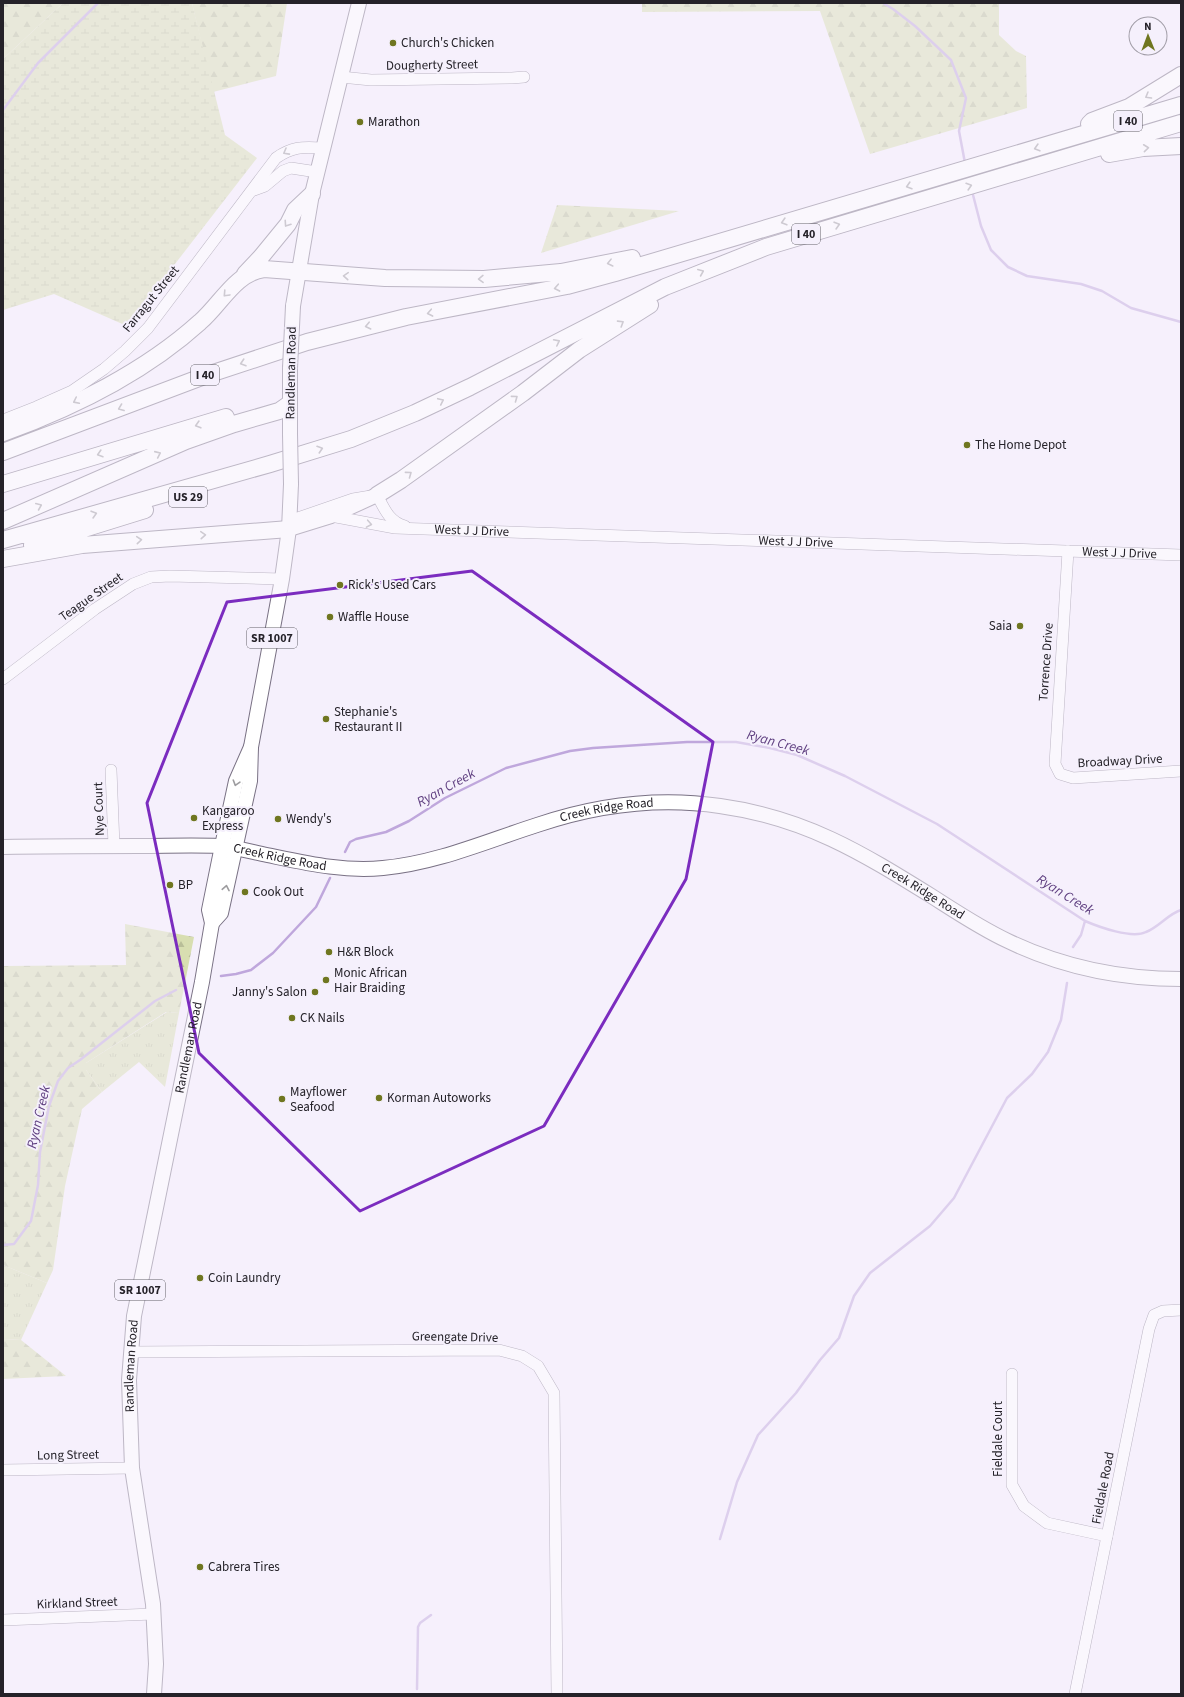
<svg xmlns="http://www.w3.org/2000/svg" width="1184" height="1697" viewBox="0 0 1184 1697" font-family="'Source Sans 3',sans-serif">
<style>
.grass{fill:url(#grass-tufts)}
.forest{fill:url(#forest-firs)}
.wetland{fill:url(#wetland-marsh)}
.lines{fill:none;stroke-linecap:round;stroke-linejoin:round}
.stream{stroke:#bfa7dc;stroke-width:2.5}
.minor-casing{stroke:#797184;stroke-width:12}
.major-casing{stroke:#797184;stroke-width:16}
.highway-casing{stroke:#797184;stroke-width:18}
.minor{stroke:#fff;stroke-width:11}
.major{stroke:#fff;stroke-width:14}
.highway{stroke:#fff;stroke-width:16}
.major-bridge-casing{stroke:#797184;stroke-width:16;stroke-linecap:butt}
.major-bridge{stroke:#fff;stroke-width:14}
.oneway{stroke:#9d9c9f}
.marked{fill:none;stroke:#7b2cbf;stroke-width:3;stroke-linejoin:round}
.poi-dot{fill:#6f7620;stroke:#f5f0fc;stroke-width:1.5}
.labels{text-anchor:middle;dominant-baseline:central;stroke-width:4;stroke-linejoin:round;paint-order:stroke}
.shield{fill:#f5f0fc;stroke:#636068;stroke-width:1}
.shield-label{font-size:12px;font-weight:bold;fill:#252229}
.poi-label{font-size:13px;fill:#252229;stroke:#f5f0fc;text-anchor:start}
.street-label{font-size:13px;fill:#252229;stroke:#f5f0fc}
.water-label{font-size:14px;font-style:italic;fill:#604081;stroke:#f5f0fc}
</style>
<defs>
<pattern id="grass-tufts" width="24" height="20" patternUnits="userSpaceOnUse"><rect width="24" height="20" fill="#d8deb1"/><path d="M3 7l-1-3M5 7V3M7 7l1-3M15 17l-1-3M17 17v-4M19 17l1-3" fill="none" stroke="#b9be98"/></pattern>
<pattern id="forest-firs" width="22" height="20" patternUnits="userSpaceOnUse"><rect width="22" height="20" fill="#d8deb1"/><path d="M5 1l3.5 6h-7zM16 11l3.5 6h-7z" fill="#b9be98"/></pattern>
<pattern id="wetland-marsh" width="20" height="14" patternUnits="userSpaceOnUse"><rect width="20" height="14" fill="#d8deb1"/><path d="M1 5h8M5 5V1M11 12h8M15 12V8" fill="none" stroke="#b9be98"/></pattern>
</defs>
<rect width="100%" height="100%" fill="#f5f0fc"/>
<!-- grass -->
<path class="grass" d="M167,1012L179,1013L165,1087L139,1062L102,1092L86,1070V1063Z
M3,1265L47,1283L21,1340L3,1339Z"/>
<!-- forest -->
<path class="forest" d="M3,3H63L3,59Z
M192,3H287L276,76L213,92Z
M642,3H999V35L1016,51L1026,56L1027,108L870,154L820,11L642,12Z
M557,205L679,211L541,253Z
M125,924L194,937L179,1013L166,1012L86,1063V1070L102,1092L82,1109L65,1186L53,1270L47,1283L3,1265V966L126,965Z
M3,1339L21,1340L66,1376L3,1379Z"/>
<!-- wetland -->
<path class="wetland" d="M63,3H192L225,135L257,158L127,326L54,294L3,310V59Z"/>
<g class="lines">
<!-- stream -->
<path class="stream" d="M883,3L893,9L915,26L951,60L966,98L959,131L965,163
M3,110L38,63L98,3
M972,191L981,226L991,250L1008,267L1027,276L1081,284L1102,291L1131,308L1181,322
M345,852L350,842L356,839L386,832L409,821L445,798L506,768L570,751L593,748L687,742H736L770,748L797,755L845,776L937,824L1085,921C1099,927 1132,939 1146,932C1159,927 1168,914 1181,910
M1073,947L1081,935L1085,921
M221,976L236,974L251,970L273,953L316,907L330,878
M3,1245L14,1244L31,1221L38,1185L40,1152L49,1106L58,1081L68,1068L80,1060L155,1001L176,990
M720,1539L737,1482L758,1435L796,1393L820,1360L839,1338L854,1296L870,1273L930,1226L954,1198L1007,1098L1032,1074L1048,1052L1061,1020L1067,983
M417,1689L418,1627L420,1623L431,1615"/>
<defs>
<g id="minor">
<path d="M341,77L371,80L512,78L524,77"/>
<path d="M254,190L265,186L283,171L291,168L317,172"/>
<path d="M3,420L36,407L72,391L104,369L125,351L148,328L276,158C293,146 303,147 323,148"/>
<path id="s1" d="M331,516L395,528L1181,555"/>
<path d="M289,521L353,499L377,495C384,508 389,522 405,526"/>
<path d="M1068,551L1055,764L1060,774L1073,778L1181,771"/>
<path d="M3,679L95,609L133,584L151,577L170,576L282,579"/>
<path d="M111,770L114,846"/>
<path d="M131,1352L499,1350L522,1356L538,1366L554,1393L557,1694"/>
<path d="M1012,1374V1485L1024,1506L1047,1523L1107,1536"/>
<path d="M3,1470L132,1468"/>
<path d="M3,1620L153,1614"/>
<path d="M1075,1694L1149,1329L1154,1315L1163,1311L1181,1310"/>
</g>
<g id="major">
<path d="M293,306L312,194L359,3"/>
<path d="M290,368V434"/>
<path d="M289,529L331,516L377,495"/>
<path id="s2" d="M3,847C48,846 94,846 139,846C165,846 192,845 219,846C235,847 252,852 267,855C306,863 344,872 383,868C437,863 487,841 537,825C596,805 659,797 720,806C806,818 862,853 933,897C958,913 982,929 1008,941C1062,967 1121,979 1181,979"/>
<path d="M212,923L221,913L250,781L251,747L282,579L289,529L291,484"/>
<path id="s3" d="M154,1694L156,1664L153,1604L132,1468L129,1380L134,1316L202,982L212,923L209,910L222,846L236,781L251,747"/>
</g>
<path id="highway" d="M1089,124L1092,121L1129,107L1181,75
M1109,154L1143,148L1181,146
M245,274L261,257L288,224L295,210L312,194
M3,433C72,408 146,371 200,322C221,304 235,273 264,269L385,278L484,279L561,272L632,258
M3,452L207,375L307,342L406,317L567,286L615,273L1181,105
M3,484L226,417
M377,495L401,480L523,393L579,350L650,305
M3,521L186,441L234,424L279,411L289,404
M3,540L270,464L351,439L415,413L470,387L665,287L766,247L1181,123
M32,545L145,510
M3,559L82,545L289,529"/>
</defs>
<!-- minor casing -->
<use href="#minor" class="minor-casing"/>
<!-- major casing -->
<use href="#major" class="major-casing"/>
<!-- highway casing -->
<use href="#highway" class="highway-casing"/>
<!-- minor -->
<use href="#minor" class="minor"/>
<!-- major -->
<use href="#major" class="major"/>
<!-- highway -->
<use href="#highway" class="highway"/>
<defs>
<path id="major-bridge" d="M290,368L293,306
M290,434L291,484"/>
</defs>
<!-- major-bridge casing -->
<use href="#major-bridge" class="major-bridge-casing"/>
<!-- major-bridge -->
<use href="#major-bridge" class="major-bridge"/>
</g>
<!-- one-way arrows -->
<defs><path id="oneway-chevron" d="M-2-3.5L2.5 0L-2 3.5" fill="none" stroke-width="1.6" stroke-linecap="round" stroke-linejoin="round"/></defs>
<g class="oneway">
<use href="#oneway-chevron" transform="translate(1148 96) rotate(150)"/>
<use href="#oneway-chevron" transform="translate(1037 148) rotate(164)"/>
<use href="#oneway-chevron" transform="translate(1146 148) rotate(-6)"/>
<use href="#oneway-chevron" transform="translate(286 152) rotate(151)"/>
<use href="#oneway-chevron" transform="translate(909 186) rotate(163)"/>
<use href="#oneway-chevron" transform="translate(969 186) rotate(-17)"/>
<use href="#oneway-chevron" transform="translate(784 222) rotate(164)"/>
<use href="#oneway-chevron" transform="translate(287 224) rotate(124)"/>
<use href="#oneway-chevron" transform="translate(837 225) rotate(-16)"/>
<use href="#oneway-chevron" transform="translate(610 263) rotate(166)"/>
<use href="#oneway-chevron" transform="translate(701 272) rotate(-23)"/>
<use href="#oneway-chevron" transform="translate(346 276) rotate(-176)"/>
<use href="#oneway-chevron" transform="translate(481 279) rotate(179)"/>
<use href="#oneway-chevron" transform="translate(557 288) rotate(169)"/>
<use href="#oneway-chevron" transform="translate(226 294) rotate(133)"/>
<use href="#oneway-chevron" transform="translate(430 313) rotate(169)"/>
<use href="#oneway-chevron" transform="translate(621 323) rotate(-32)"/>
<use href="#oneway-chevron" transform="translate(368 326) rotate(167)"/>
<use href="#oneway-chevron" transform="translate(557 342) rotate(-27)"/>
<use href="#oneway-chevron" transform="translate(243 363) rotate(162)"/>
<use href="#oneway-chevron" transform="translate(515 398) rotate(-36)"/>
<use href="#oneway-chevron" transform="translate(76 401) rotate(154)"/>
<use href="#oneway-chevron" transform="translate(441 401) rotate(-25)"/>
<use href="#oneway-chevron" transform="translate(121 408) rotate(159)"/>
<use href="#oneway-chevron" transform="translate(198 425) rotate(164)"/>
<use href="#oneway-chevron" transform="translate(320 449) rotate(-18)"/>
<use href="#oneway-chevron" transform="translate(100 454) rotate(163)"/>
<use href="#oneway-chevron" transform="translate(158 454) rotate(-24)"/>
<use href="#oneway-chevron" transform="translate(409 474) rotate(-36)"/>
<use href="#oneway-chevron" transform="translate(39 506) rotate(-23)"/>
<use href="#oneway-chevron" transform="translate(94 514) rotate(-16)"/>
<use href="#oneway-chevron" transform="translate(369 524) rotate(10)"/>
<use href="#oneway-chevron" transform="translate(203 535) rotate(-4)"/>
<use href="#oneway-chevron" transform="translate(139 540) rotate(-5)"/>
<use href="#oneway-chevron" transform="translate(236 783) rotate(107)"/>
<use href="#oneway-chevron" transform="translate(226 888) rotate(-79)"/>
</g>
<!-- marked area -->
<path d="M0 0H1184V1697H0ZM472,571L713,742L686,879L544,1126L360,1211L199,1053L147,803L227,602Z" fill="#f5f0fc" fill-opacity=".55" fill-rule="evenodd"/>
<path class="marked" d="M472,571L713,742L686,879L544,1126L360,1211L199,1053L147,803L227,602Z"/>
<!-- markers -->
<g class="poi-dot">
<circle cx="393" cy="43" r="4"/>
<circle cx="360" cy="122" r="4"/>
<circle cx="967" cy="445" r="4"/>
<circle cx="340" cy="585" r="4"/>
<circle cx="330" cy="617" r="4"/>
<circle cx="1020" cy="626" r="4"/>
<circle cx="326" cy="719" r="4"/>
<circle cx="194" cy="818" r="4"/>
<circle cx="278" cy="819" r="4"/>
<circle cx="170" cy="885" r="4"/>
<circle cx="245" cy="892" r="4"/>
<circle cx="329" cy="952" r="4"/>
<circle cx="326" cy="980" r="4"/>
<circle cx="315" cy="992" r="4"/>
<circle cx="292" cy="1018" r="4"/>
<circle cx="379" cy="1098" r="4"/>
<circle cx="282" cy="1099" r="4"/>
<circle cx="200" cy="1278" r="4"/>
<circle cx="200" cy="1567" r="4"/>
</g>
<g class="labels">
<!-- shield labels -->
<g class="shield">
<rect x="1114" y="111" width="28" height="20" rx="3"/>
<rect x="792" y="224" width="28" height="20" rx="3"/>
<rect x="191" y="365" width="28" height="20" rx="3"/>
<rect x="169" y="487" width="38" height="20" rx="3"/>
<rect x="247" y="628" width="50" height="20" rx="3"/>
<rect x="115" y="1280" width="50" height="20" rx="3"/>
</g>
<g class="shield-label">
<text x="1128" y="121">I 40</text>
<text x="806" y="234">I 40</text>
<text x="205" y="375">I 40</text>
<text x="188" y="497">US 29</text>
<text x="272" y="638">SR 1007</text>
<text x="140" y="1290">SR 1007</text>
</g>
<!-- poi labels -->
<g class="poi-label">
<text x="401" y="43">Church's Chicken</text>
<text x="368" y="122">Marathon</text>
<text x="975" y="445">The Home Depot</text>
<text x="348" y="585">Rick's Used Cars</text>
<text x="338" y="617">Waffle House</text>
<text x="1012" y="626" text-anchor="end">Saia</text>
<text x="334" y="712">Stephanie's<tspan x="334" dy="15">Restaurant II</tspan></text>
<text x="202" y="811">Kangaroo<tspan x="202" dy="15">Express</tspan></text>
<text x="286" y="819">Wendy's</text>
<text x="178" y="885">BP</text>
<text x="253" y="892">Cook Out</text>
<text x="337" y="952">H&amp;R Block</text>
<text x="334" y="973">Monic African<tspan x="334" dy="15">Hair Braiding</tspan></text>
<text x="307" y="992" text-anchor="end">Janny's Salon</text>
<text x="300" y="1018">CK Nails</text>
<text x="290" y="1092">Mayflower<tspan x="290" dy="15">Seafood</tspan></text>
<text x="387" y="1098">Korman Autoworks</text>
<text x="208" y="1278">Coin Laundry</text>
<text x="208" y="1567">Cabrera Tires</text>
</g>
<!-- street labels -->
<g class="street-label">
<text transform="translate(432 65) rotate(-1)">Dougherty Street</text>
<text transform="translate(151 299) rotate(-51)">Farragut Street</text>
<text transform="translate(291 373) rotate(-89)">Randleman Road</text>
<text stroke="none"><textPath href="#s1" startOffset="142">West J J Drive</textPath></text>
<text stroke="none"><textPath href="#s1" startOffset="466">West J J Drive</textPath></text>
<text stroke="none"><textPath href="#s1" startOffset="790">West J J Drive</textPath></text>
<text transform="translate(91 597) rotate(-35)">Teague Street</text>
<text transform="translate(1046 662) rotate(-86)">Torrence Drive</text>
<text transform="translate(1120 761) rotate(-3)">Broadway Drive</text>
<text transform="translate(99 809) rotate(-92)">Nye Court</text>
<text stroke="none"><textPath href="#s2" startOffset="614">Creek Ridge Road</textPath></text>
<text stroke="none"><textPath href="#s2" startOffset="278">Creek Ridge Road</textPath></text>
<text stroke="none"><textPath href="#s2" startOffset="950">Creek Ridge Road</textPath></text>
<text stroke="none"><textPath href="#s3" startOffset="654">Randleman Road</textPath></text>
<text transform="translate(455 1337) rotate(1)">Greengate Drive</text>
<text stroke="none"><textPath href="#s3" startOffset="330">Randleman Road</textPath></text>
<text transform="translate(998 1439) rotate(-90)">Fieldale Court</text>
<text transform="translate(68 1455) rotate(-1)">Long Street</text>
<text transform="translate(1103 1488) rotate(-79)">Fieldale Road</text>
<text transform="translate(77 1603) rotate(-2)">Kirkland Street</text>
</g>
<!-- water labels -->
<g class="water-label">
<text transform="translate(778 743) rotate(15)">Ryan Creek</text>
<text transform="translate(446 788) rotate(-29)">Ryan Creek</text>
<text transform="translate(1065 895) rotate(32)">Ryan Creek</text>
<text transform="translate(39 1117) rotate(-77)">Ryan Creek</text>
</g>
</g>
<!-- border -->
<rect width="1184" height="1697" fill="none" stroke="#252229" stroke-width="8"/>
<!-- north arrow -->
<g transform="translate(1148 36) rotate(359)"><circle r="19" fill="#f5f0fc" stroke="#a29ea8"/>
<path d="M0-3L7 15L0 10L-7 15Z" fill="#6f7620"/>
<text y="-6" font-size="11" font-weight="bold" text-anchor="middle" fill="#252229">N</text>
</g>
</svg>
